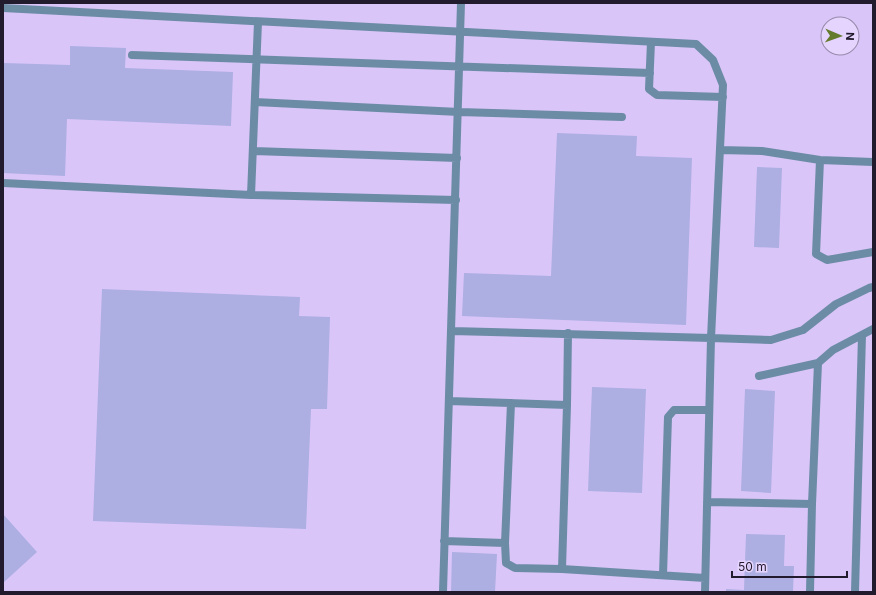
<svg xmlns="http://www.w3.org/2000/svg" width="876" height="595" viewBox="0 0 876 595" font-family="Inter,sans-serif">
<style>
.building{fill:#adaee2}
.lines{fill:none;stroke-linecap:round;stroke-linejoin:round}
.service{stroke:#6c8ca6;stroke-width:8}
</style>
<rect width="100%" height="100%" fill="#dac5f9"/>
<!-- building -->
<path class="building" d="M70,46L126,48L125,68L233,72L231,126L67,119L65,176L3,173V63L70,65Z
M557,133L637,136L636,156L692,158L686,325L462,316L464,273L551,276Z
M757,167L782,168L779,248L754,247Z
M102,289L300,297L299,316L330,317L327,409H311L306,529L93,521Z
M592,387L646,389L642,493L588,491Z
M745,389L775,391L771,493L741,491Z
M3,514L37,552L3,583Z
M746,534L785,535L784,566H794L793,592H726V589L744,590Z
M452,552L497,554L495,592H451Z"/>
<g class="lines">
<!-- service -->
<path class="service" d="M3,8L696,44L713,60L723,85L711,338L452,331
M258,22L251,195L456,200
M651,42L649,89L657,95L723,97
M132,55L650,73
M255,102L459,112L622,117
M720,150L762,151L820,160L873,162
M253,151L457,158
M820,160L816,254L827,260L873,252
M3,183L251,195
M759,376L818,363
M449,401L567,405L562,569L705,578
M567,405L568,333
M707,502L812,504L818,363L833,350L873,329
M444,541L505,543L506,563L515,568L562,569
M505,543L511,403
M663,575L668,417L674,410H709
M443,592L461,3
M705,592L711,338L771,340L803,330L836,304L869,288L873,287
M810,592L812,504
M855,592L862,335"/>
</g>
<!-- border -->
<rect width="876" height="595" fill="none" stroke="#221a2d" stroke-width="8"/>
<!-- north arrow -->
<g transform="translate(840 36) rotate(92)"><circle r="19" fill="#e5d4fe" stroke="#978aaa"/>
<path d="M0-3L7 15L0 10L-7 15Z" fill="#647b2c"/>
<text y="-6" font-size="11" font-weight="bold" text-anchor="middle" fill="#221a2d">N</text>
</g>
<!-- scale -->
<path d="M732 571v6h115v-6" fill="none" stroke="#221a2d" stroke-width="2"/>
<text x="738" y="571" font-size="12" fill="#221a2d" stroke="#e5d4fe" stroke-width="3" paint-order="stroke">50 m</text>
</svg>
